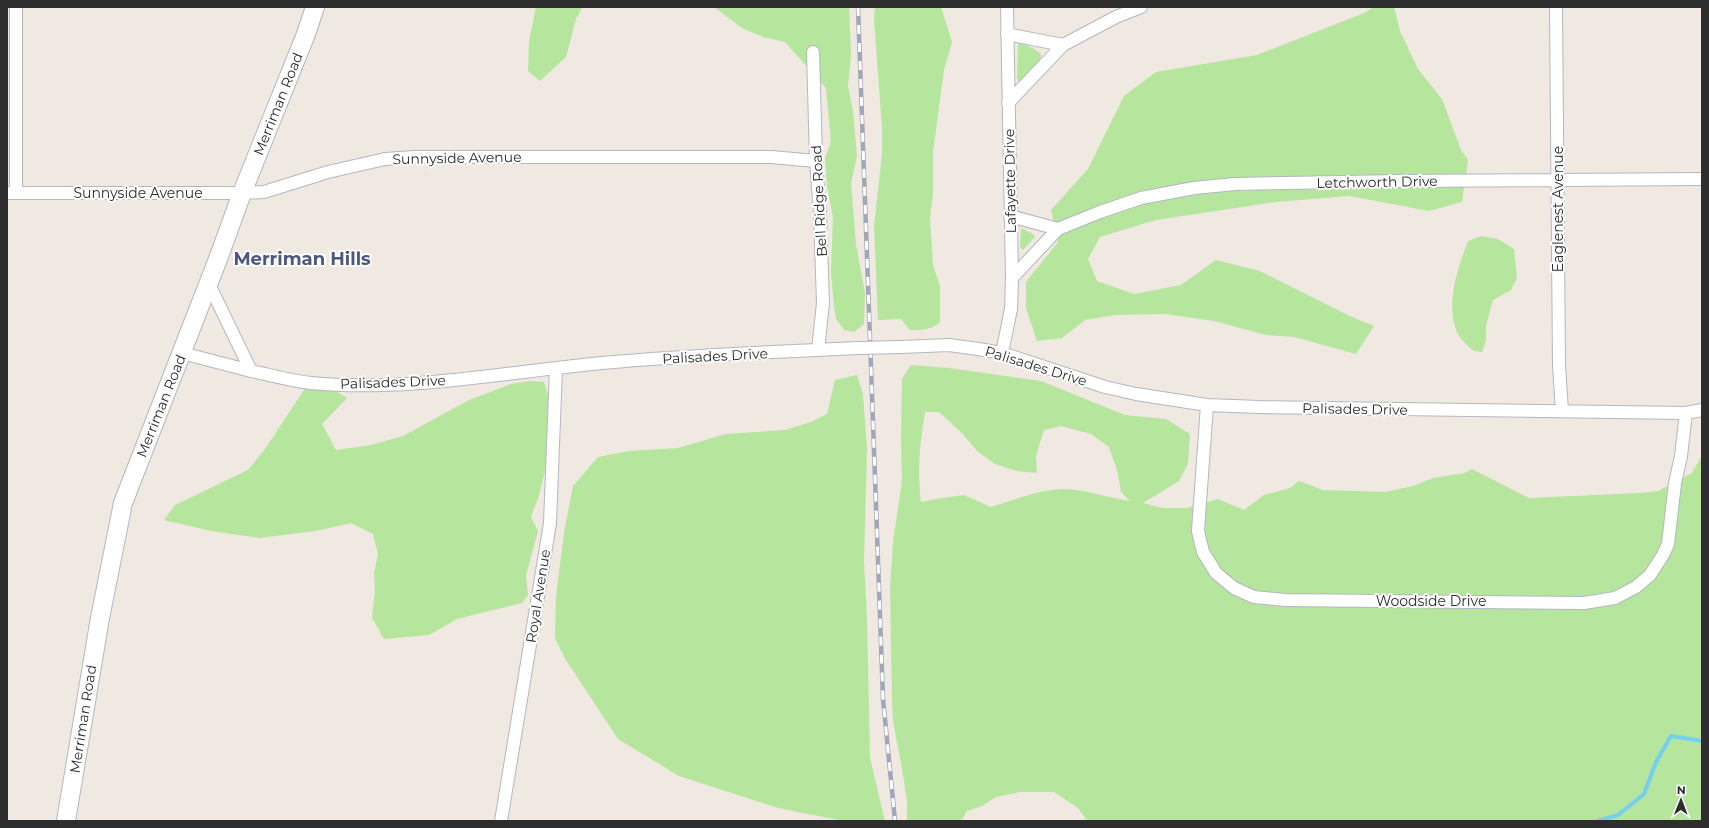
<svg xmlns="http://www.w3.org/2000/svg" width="1709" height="828" viewBox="0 0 1709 828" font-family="Montserrat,sans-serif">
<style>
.green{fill:#b6e59e;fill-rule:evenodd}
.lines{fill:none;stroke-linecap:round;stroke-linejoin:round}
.stream{stroke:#75cff0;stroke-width:4}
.street-casing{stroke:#b4b7c1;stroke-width:14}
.secondary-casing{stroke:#b4b7c1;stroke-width:20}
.street{stroke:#fff;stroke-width:12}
.secondary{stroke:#fff;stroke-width:18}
.rail-casing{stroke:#a3a6b8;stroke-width:4.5}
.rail{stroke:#fff;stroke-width:3;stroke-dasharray:9;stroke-linecap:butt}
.street-bridge-casing{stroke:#b4b7c1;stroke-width:14;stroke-linecap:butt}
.street-bridge{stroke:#fff;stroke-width:12}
.labels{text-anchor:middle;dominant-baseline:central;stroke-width:4;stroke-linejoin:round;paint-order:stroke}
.street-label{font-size:14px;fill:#2e2e2e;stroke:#fff}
.district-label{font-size:18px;font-weight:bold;fill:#4d5680;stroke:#fff}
</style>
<rect width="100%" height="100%" fill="#efe9e1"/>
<!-- green -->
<path class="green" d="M536,7H582L576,19L566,57L540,81L528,71L529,41Z
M714,7H849L851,54L848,86L853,111L857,156L851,183L856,244L865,293L864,324L854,332L844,330L836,319L834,306L831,273L833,217L827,186L825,158L831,142L826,88L785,42L763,37L742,28Z
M875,7H941L952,42L944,70L940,100L933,152V195L930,217L933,265L940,286V322C931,330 922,330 910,330L901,319L878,320L874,226L882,154V128L874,19Z
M1374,7H1394L1400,31L1418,69L1442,99L1461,150L1468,160L1462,202L1429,211L1349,196L1276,202L1156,220L1100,237L1088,259L1097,281L1134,294L1181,285L1216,260L1260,271L1350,316L1374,326L1356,354L1294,337L1266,335L1214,321L1165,314L1115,315L1085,320L1062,338L1037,341L1026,308V282L1058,242L1051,210L1088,169L1124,96L1156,72L1257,55L1364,13Z
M1018,43C1026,44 1035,49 1041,54C1042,63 1027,79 1019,82L1017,79Z
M1021,228L1033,234L1035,237L1023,250L1020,247Z
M1481,236L1498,239L1514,249L1517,278L1511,290L1493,300L1486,326V341L1482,352L1474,351C1468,346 1460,339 1457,332C1445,304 1458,268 1468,241Z
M911,365L949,368L1041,381L1125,415L1166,419L1190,434L1188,464L1179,481L1143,503L1162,508H1187L1218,499L1244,510L1264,495L1290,488L1299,481L1323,490L1385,492L1413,486L1433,478L1464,473L1472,469L1529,498L1640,493L1658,491L1692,473L1702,455V821H1087L1078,808L1054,792H1020L996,797L982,806L967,811L961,821H907V802L903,774L893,721L892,700L890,588L893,542L902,481L901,438L902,379ZM925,412H939L962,433L977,451L995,464L1017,471L1037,473L1036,456L1044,430L1061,426L1091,434L1109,447L1117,470L1121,492L1130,501C1108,498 1085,489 1063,489C1038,490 1014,500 991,507L964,495L942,498L921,502C917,470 920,443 925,412Z
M857,375L863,394L867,449L864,562L867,618L870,758L885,821H844L778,808L679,776L618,739L564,657L555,638L556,596L564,533L573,486L598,457L629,451L678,448L726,434L785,430L811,422L827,414L835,380Z
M529,381L544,382L551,404L545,471L539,495L531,517L538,531L526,575L528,595L522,603L457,619L429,635L384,639L372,618L375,589L374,573L378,554L373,534L351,523L316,531L259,538L211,531L164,520L175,505L248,470L265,449L306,387L324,384L347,398L322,424L336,450L371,445L403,436L469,400L511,384Z"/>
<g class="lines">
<!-- stream -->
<path class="stream" d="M1598,821L1618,815L1644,794L1656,762L1671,736L1702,741"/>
<defs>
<path id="street" d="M1556,7L1559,366L1562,411
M1007,34L1063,45L1116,17L1141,7
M813,52L816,161L820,214L823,303L818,350
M1008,103L1063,45
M7,193H242L264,192L328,172L385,159L415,157H771L816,161
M16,193V7
M1010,216L1058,229L1100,212L1141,198L1194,188L1235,184L1400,181L1702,179
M1012,278L1058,229
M209,284L251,371C271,375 291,381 311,383C408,392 506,372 602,363C688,355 774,352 860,348
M901,347L949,345L978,349L1002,353L1105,387L1136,394L1207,405L1259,407L1686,413L1702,410
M182,353L251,371
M1002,353L1011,309L1012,278L1007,7
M1207,405L1198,531L1203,552L1216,573L1234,588L1254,597L1285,600L1584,603L1615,598L1636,587L1650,575L1663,555L1668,544L1675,483L1681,456L1686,413
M501,821L550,523L556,368"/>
<path id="secondary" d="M66,821L100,618L123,503L218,259L242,193L306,34L315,7"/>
</defs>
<!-- street casing -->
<use href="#street" class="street-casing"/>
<!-- secondary casing -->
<use href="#secondary" class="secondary-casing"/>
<!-- street -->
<use href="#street" class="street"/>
<!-- secondary -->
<use href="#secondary" class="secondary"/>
<defs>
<path id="rail" d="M858,7L883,699L895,821"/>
</defs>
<!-- rail casing -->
<use href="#rail" class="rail-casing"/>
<!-- rail -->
<use href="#rail" class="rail"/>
<defs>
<path id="street-bridge" d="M860,348L901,347"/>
</defs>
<!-- street-bridge casing -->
<use href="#street-bridge" class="street-bridge-casing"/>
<!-- street-bridge -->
<use href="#street-bridge" class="street-bridge"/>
</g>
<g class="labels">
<!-- street labels -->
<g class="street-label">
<text transform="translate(278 104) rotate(-68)">Merriman Road</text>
<text transform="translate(457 158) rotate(-1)">Sunnyside Avenue</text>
<text transform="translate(1010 181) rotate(-91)">Lafayette Drive</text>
<text transform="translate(1377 182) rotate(-1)">Letchworth Drive</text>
<text x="138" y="193">Sunnyside Avenue</text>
<text transform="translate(819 201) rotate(-93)">Bell Ridge Road</text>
<text transform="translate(1558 209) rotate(-90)">Eaglenest Avenue</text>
<text transform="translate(715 356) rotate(-3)">Palisades Drive</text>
<text transform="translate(1036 366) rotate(17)">Palisades Drive</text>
<text transform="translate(393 382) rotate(-2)">Palisades Drive</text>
<text transform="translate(161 406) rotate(-68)">Merriman Road</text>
<text transform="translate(1355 409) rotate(1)">Palisades Drive</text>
<text transform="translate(538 596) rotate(-81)">Royal Avenue</text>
<text x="1431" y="601">Woodside Drive</text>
<text transform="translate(83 719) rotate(-81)">Merriman Road</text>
</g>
<!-- district labels -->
<g class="district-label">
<text x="302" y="259">Merriman Hills</text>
</g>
</g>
<!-- border -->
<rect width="1709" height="828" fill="none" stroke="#2e2e2e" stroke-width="16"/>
<!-- north arrow -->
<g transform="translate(1681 800) rotate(1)" stroke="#ffffff" stroke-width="3" paint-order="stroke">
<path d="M0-3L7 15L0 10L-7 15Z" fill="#2e2e2e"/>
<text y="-6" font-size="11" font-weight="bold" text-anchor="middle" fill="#2e2e2e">N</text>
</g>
</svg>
